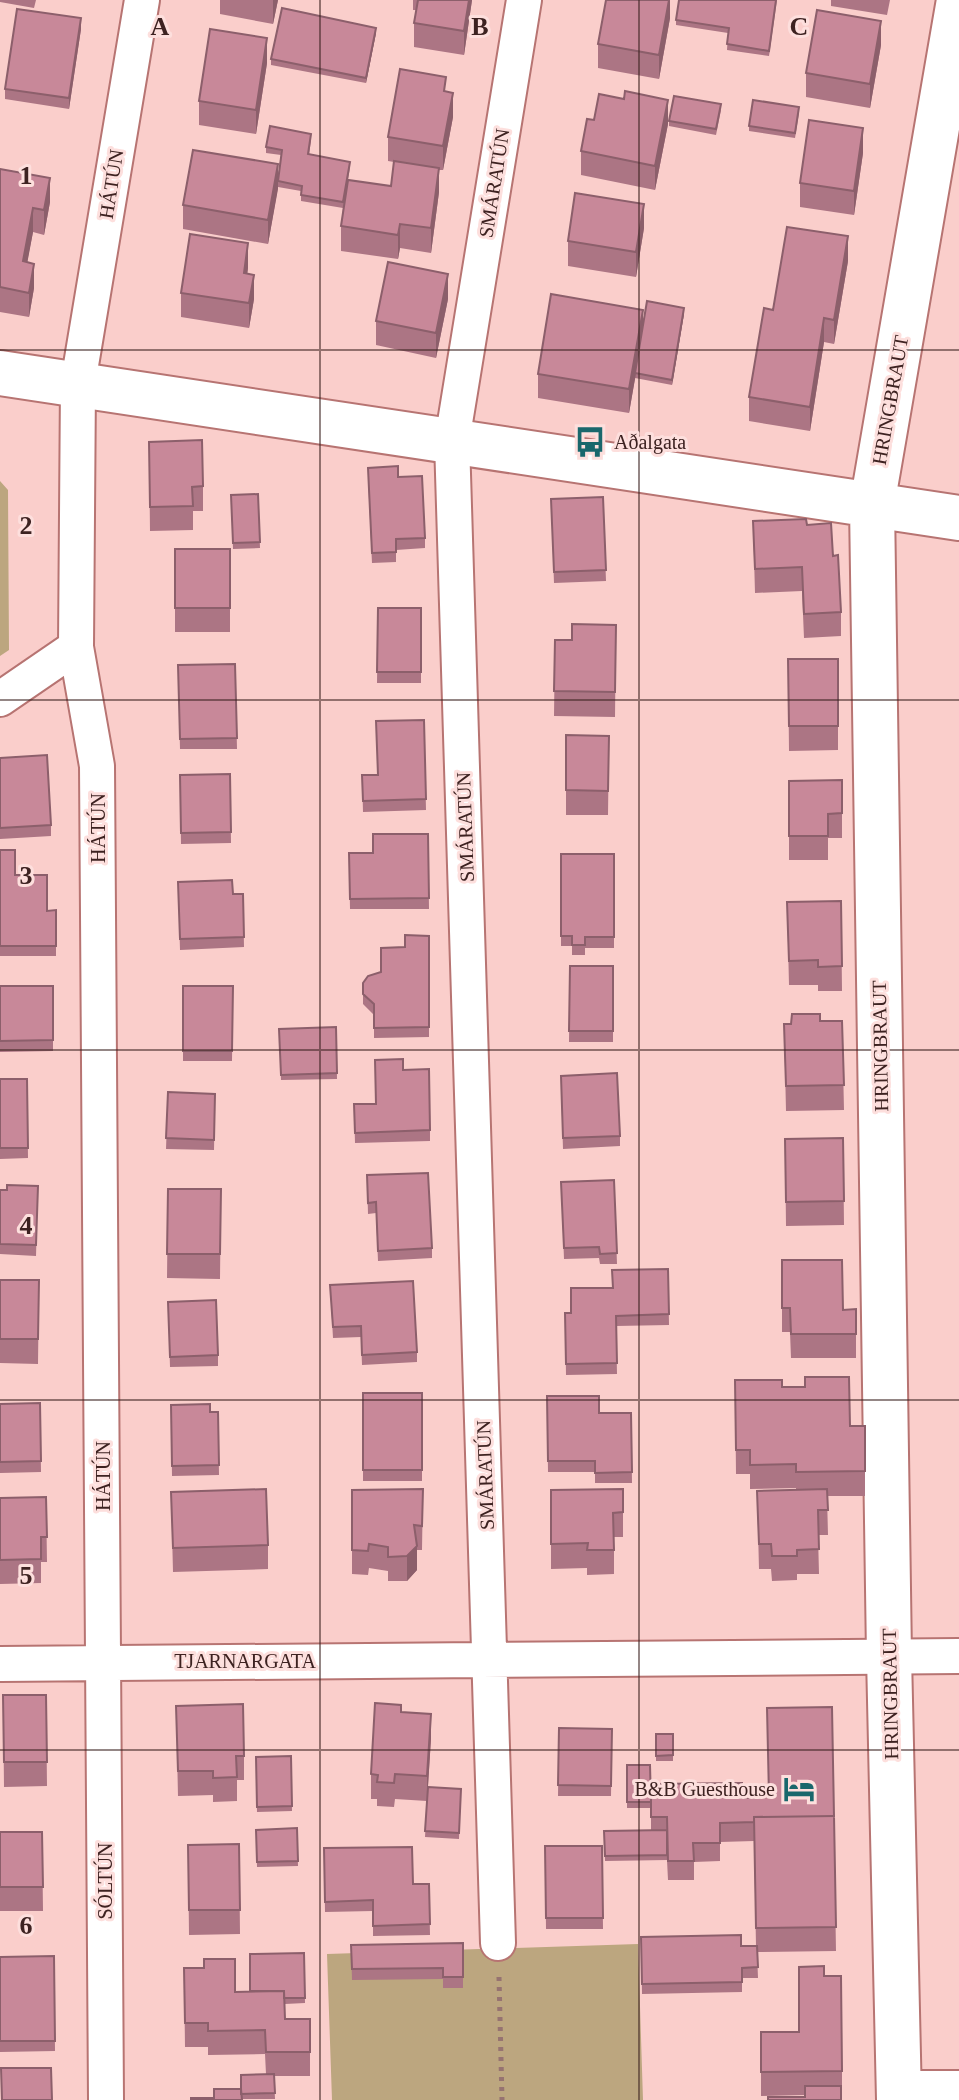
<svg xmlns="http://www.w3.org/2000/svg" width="959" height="2100" viewBox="0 0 959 2100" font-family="Georgia,serif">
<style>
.green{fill:#bca67f}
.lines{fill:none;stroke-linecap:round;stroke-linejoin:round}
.street-casing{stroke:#b77472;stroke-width:38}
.secondary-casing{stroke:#b77472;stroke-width:48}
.path{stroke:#967371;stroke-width:5;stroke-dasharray:4 6;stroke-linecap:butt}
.street{stroke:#fff;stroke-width:34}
.secondary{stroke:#fff;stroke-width:44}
.wall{fill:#ac7584}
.shaded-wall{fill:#8c5f6b}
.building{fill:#c88899;stroke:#8c5f6b;stroke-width:2}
.grid{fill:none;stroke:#3d2221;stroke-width:2;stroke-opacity:0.55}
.labels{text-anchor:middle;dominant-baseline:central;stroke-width:6;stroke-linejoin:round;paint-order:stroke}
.street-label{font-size:20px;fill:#3d2221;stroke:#fddfdd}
.poi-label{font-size:20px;fill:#3d2221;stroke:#fddfdd;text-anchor:start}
.grid-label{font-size:26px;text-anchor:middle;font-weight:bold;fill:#3d2221;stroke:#fddfdd;stroke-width:6;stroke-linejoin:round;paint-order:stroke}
</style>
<rect width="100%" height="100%" fill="#facecb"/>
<!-- green -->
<path class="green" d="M0,481L8,490L9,650L0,656Z
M638,1944L643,2100H332L327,1954Z"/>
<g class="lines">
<defs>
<path id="street" d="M0,699L76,647
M0,1664L959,1656
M498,1943L452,441L524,0
M899,2088H959
M106,2100L97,766L76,647L78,383L142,0"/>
<path id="secondary" d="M0,373L959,518
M899,2100L889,1656L872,505L959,0"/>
</defs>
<!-- street casing -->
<use href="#street" class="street-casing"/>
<!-- secondary casing -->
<use href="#secondary" class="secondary-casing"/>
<!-- path -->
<path class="path" d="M499,1977L502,2100"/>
<!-- street -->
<use href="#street" class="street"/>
<!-- secondary -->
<use href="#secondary" class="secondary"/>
</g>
<!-- wall -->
<path class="wall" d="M0,0H36L34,8L0,2Z
M220,0H278L273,24L220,14Z
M413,0H472L464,55L414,47V23L416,10H413Z
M670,0V18L659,79L598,68V44Z
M777,0L769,56L727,50L728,33L676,25V20Z
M831,0H890L887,15L831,6Z
M81,29L69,109L5,99V89Z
M376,33L366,83L271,65V59Z
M881,45L870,108L806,97V73Z
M267,63L256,134L199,125V101Z
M446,91L453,117L443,170H439V192L431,253L400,248L398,259L341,251V226L343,208L301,201V191L278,187L268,244L183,229V205L278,175L281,155L266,153V147L311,140L309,155L350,167L348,180L391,186L394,162L388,161V137Z
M721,110L716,135L669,126V121Z
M799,113L795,138L749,131V126Z
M668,124L655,190L581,175V151Z
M863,153L854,215L800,207V183Z
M0,169L50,202L44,235L33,232L27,262L34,288L29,317L0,312Z
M644,228L636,277L568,266V241Z
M848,261L834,344L824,342L810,431L749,421V397L773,310Z
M248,268L247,274L254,299L249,328L181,317V293Z
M448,299L436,358L376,345V321Z
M684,314L672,385L635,378L629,413L538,398V374L643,328Z
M149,442L203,486V511H193V530L150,531Z
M398,477L425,538V548L396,550V562L372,563L368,478Z
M258,494L260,548L233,549L231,495Z
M603,497L606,581L554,583L551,499Z
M753,521L833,556L841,612V636L804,638L802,591L755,593Z
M175,549H230V632H175Z
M378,608H421V683H377Z
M616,625L615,717L554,716L555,640H572Z
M788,659H838V750L789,751Z
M235,664L237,749H180L178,665Z
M424,720L426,810L363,812L362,775H377Z
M566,735L609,736L608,815H566Z
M0,758L51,825V836L0,839Z
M230,774L231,843L181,844L180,775Z
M842,780V838H828V860H789V781Z
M428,834L429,909H350L349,853H373Z
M0,850L15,875L47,911L56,910V956H0Z
M561,854H614V948H585V955H572V946H561Z
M178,882L233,894H243L244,947L180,950Z
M841,901L842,991H818V985H789L787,902Z
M429,936V1037L374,1038V1015L363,1004V983L381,972L405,947Z
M570,966H613V1042H569Z
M0,986H53V1051L0,1052Z
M183,986H233L232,1061H183Z
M820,1021H842L844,1110L786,1111L784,1024Z
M336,1027L337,1079L281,1080L279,1029Z
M403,1070L430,1130V1141L355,1143L354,1104H376Z
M0,1079H27L28,1158L0,1159Z
M561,1086L620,1136V1146L563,1149Z
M168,1092L215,1094L214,1150L166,1149Z
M843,1138L844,1225L786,1226L785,1139Z
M367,1175L432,1248V1258L378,1261L376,1213L368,1214Z
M614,1180L617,1264H600L599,1258L564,1259L561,1182Z
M38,1186L36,1256L0,1254V1190H7Z
M168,1189H221L220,1279L167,1278Z
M782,1260L843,1310L856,1309V1358H791L790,1332H782Z
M668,1269L669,1325L616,1326L617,1374L566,1375L565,1313H571L613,1288Z
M0,1280H39L38,1364L0,1363Z
M330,1285L417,1352V1362L362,1365L361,1337L333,1338Z
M168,1302L218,1355V1366L170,1367Z
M735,1380L782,1387L850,1426H865V1496H827L828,1535H818L819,1574H797V1580L772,1581L771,1569H759L757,1491L796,1490V1488L750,1489V1474H736Z
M363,1393H422V1481H363Z
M547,1396L599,1413H631L632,1483H595V1472H548Z
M40,1403L41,1472L0,1473V1404Z
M171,1405L218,1412L219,1475L172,1476Z
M423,1489L422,1550H417V1570L407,1581H388V1571L369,1568L368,1575L352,1574V1490Z
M623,1489V1537H614V1574L587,1575V1568L551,1569V1490Z
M171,1492L268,1545V1569L173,1572Z
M46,1497L47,1562H41V1583L0,1584V1498Z
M3,1695H46L47,1786L4,1787Z
M176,1706L244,1756V1780H237V1801L213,1802V1795L178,1796Z
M832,1707L836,1951L757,1952L758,1978H742V1992L642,1994L641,1937L741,1946H756L754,1841L720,1842V1861L694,1862V1880H668L667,1860L605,1861L604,1831L651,1830V1784L742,1798L768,1797Z
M401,1712L431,1738L428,1787L461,1789L459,1839L425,1837L427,1801L395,1799L394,1807L377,1806V1799H371V1774Z
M559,1728L612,1729L611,1796H558Z
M656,1734H673V1761H656Z
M291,1756L292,1811L257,1812L256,1757Z
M627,1765H650L651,1808H627Z
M297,1828L298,1866L257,1867L256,1830Z
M0,1832H42L43,1911H0Z
M239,1844L240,1934L189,1935L188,1845Z
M545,1846H602L603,1929H546Z
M324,1848L413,1884H429L430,1935L373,1936V1911L325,1912Z
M463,1943V1988H443V1979L352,1980L351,1945Z
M304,1953L305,2003L285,2004V2019H310V2076H274L275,2099H242L214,2098L241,2089L266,2074L265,2054L208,2055V2047H185L184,1968L235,1992L250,1991Z
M54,1956L55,2051L0,2052V1957Z
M824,1976L842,2071V2095L805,2097V2095L761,2096V2032H799Z"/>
<!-- shaded-wall -->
<path class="shaded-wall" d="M273,0H278L273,24Z
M469,0H472L464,55V31Z
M669,0H670V18L659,79V55Z
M81,18V29L69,109V98Z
M881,21V45L870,108V84Z
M376,28V33L366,83V78Z
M267,38V63L256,134V110Z
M453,93V117L443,170V146Z
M668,100V124L655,190V166Z
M863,128V153L854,215V191Z
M278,164V189L268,244V220Z
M439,168V192L431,253V228Z
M50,178V202L44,235V210Z
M644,204V228L636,277V252Z
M33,208V232L23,286V261Z
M400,224V248L398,259V235Z
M848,236V261L834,344V320Z
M248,243V268L244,297V273Z
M34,264V288L29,317V293Z
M448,274V299L436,358V333Z
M254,275V299L249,328V303Z
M684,308V314L672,385V380Z
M643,310V334L629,413V389Z
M824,318V342L810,431V407Z
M417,1546V1570L407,1581V1556Z
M431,1714V1738L427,1801V1776Z"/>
<!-- building -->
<path class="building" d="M418,0H469L464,31L414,23Z
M606,0H669L659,55L598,44Z
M679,0H776L769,51L727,44L729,28L676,20Z
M282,8L376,28L366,78L271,59Z
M17,9L81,18L69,98L5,89Z
M817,10L881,21L870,84L806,73Z
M210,29L267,38L256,110L199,101Z
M400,69L446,77L444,91L453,93L443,146L388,137Z
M625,91L668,100L655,166L581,151L587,119L594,120L599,94L624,99Z
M674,96L721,104L716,129L669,121Z
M753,100L799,107L795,133L749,126Z
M809,120L863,128L854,191L800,183Z
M270,126L311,134L308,154L350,162L343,202L301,195L302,186L278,181L282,150L266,147Z
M193,150L278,164L268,220L183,205Z
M394,161L439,168L431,228L400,224L398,235L341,226L348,180L391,186Z
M0,169L50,178L44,210L33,208L23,261L34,264L29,293L0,287Z
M575,193L644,204L636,252L568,241Z
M787,227L848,236L834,320L824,318L810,407L749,397L764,308L773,310Z
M190,234L248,243L244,273L254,275L249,303L181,293Z
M388,262L448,274L436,333L376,321Z
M551,294L643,310L629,389L538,374Z
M647,301L684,308L672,380L635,373Z
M202,440L203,486L192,487L193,506L150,507L149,442Z
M398,466V477L422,476L425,538L396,539V552L372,553L368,468Z
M258,494L260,542L233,543L231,495Z
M603,497L606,570L554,572L551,499Z
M806,519L807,525L831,523L833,556L838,555L841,612L804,614L802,567L755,569L753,521Z
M175,549H230V608H175Z
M378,608H421V672H377Z
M572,624L616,625L615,692L554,691L555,640H572Z
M788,659H838V726H789Z
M235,664L237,738L180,739L178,665Z
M424,720L426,799L363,801L362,775H378L376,721Z
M566,735L609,736L608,791L566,790Z
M47,755L51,825L0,828V758Z
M230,774L231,832L181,833L180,775Z
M842,780V813L828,814V836H789V781Z
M373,834H428L429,898L350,899L349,853H373Z
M0,850H15V875H47V911L56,910V946H0Z
M561,854H614V937H585V945H572V936H561Z
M232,880L233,894H243L244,937L180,939L178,882Z
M841,901L842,966L818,967V960L789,961L787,902Z
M405,935L429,936V1027L374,1028V1004L363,994V983L368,976L381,972V948L405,947Z
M570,966H613V1031H569Z
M0,986H53V1040L0,1041Z
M183,986H233L232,1051H183Z
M792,1014H820V1021H842L844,1085L786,1086L784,1024H791Z
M336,1027L337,1073L281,1075L279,1029Z
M403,1059V1070L429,1069L430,1130L355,1133L354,1104H376L375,1060Z
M617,1073L620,1136L563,1138L561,1076Z
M0,1079H27L28,1148H0Z
M168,1092L215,1094L214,1140L166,1138Z
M843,1138L844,1201L786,1202L785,1139Z
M428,1173L432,1248L378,1251L376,1202L368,1203L367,1175Z
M614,1180L617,1253L600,1254L599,1247L564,1248L561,1182Z
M7,1185L38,1186L36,1245L0,1244V1190H7Z
M168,1189H221L220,1254H167Z
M782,1260H842L843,1310L856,1309V1334H791L790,1308H782Z
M668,1269L669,1314L616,1316L617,1363L566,1364L565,1313H571V1288H613L612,1270Z
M0,1280H39L38,1339H0Z
M413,1281L417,1352L362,1355L361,1326L333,1327L330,1285Z
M216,1300L218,1355L170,1357L168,1302Z
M805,1377H849L850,1426H865V1471L796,1472V1464L750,1465V1450H736L735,1380H782V1387H805Z
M363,1393H422V1470H363Z
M547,1396H599V1413H631L632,1472L595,1473V1461H548Z
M40,1403L41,1461L0,1462V1404Z
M210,1404V1412H218L219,1465L172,1466L171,1405Z
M266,1489L268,1545L173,1548L171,1492Z
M423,1489L422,1526L414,1525L417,1546L407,1556L388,1557V1547L369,1544L368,1551L352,1550V1490Z
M623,1489V1512L613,1513L614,1550H587L588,1543L551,1544V1490Z
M827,1489L828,1510H818L819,1549L797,1550V1556H772L771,1544H759L757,1491Z
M46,1497L47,1537H41V1559L0,1560V1498Z
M3,1695H46L47,1762H4Z
M375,1703L401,1705V1712L431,1714L427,1776L395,1774L394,1783L377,1782L378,1775L371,1774Z
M243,1704L244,1756H236L237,1777L213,1778V1771H178L176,1706Z
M832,1707L834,1816L754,1817V1822L720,1823V1843H693L694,1861H668L667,1817H651V1784L742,1783V1798L769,1797L767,1708Z
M559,1728L612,1729L611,1786L558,1785Z
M656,1734H673V1755L656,1756Z
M291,1756L292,1806L257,1807L256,1757Z
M627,1765H650L651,1802H627Z
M428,1787L461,1789L459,1833L425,1831Z
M834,1816L836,1927L756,1928L754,1817Z
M297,1828L298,1861L257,1862L256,1830Z
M667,1830V1855L605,1856L604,1831Z
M0,1832H42L43,1887H0Z
M239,1844L240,1910H189L188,1845Z
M545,1846H602L603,1918H546Z
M412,1847L413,1884H429L430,1924L373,1926V1900L325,1902L324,1848Z
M741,1935V1946H757L758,1967L742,1968V1982L642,1984L641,1937Z
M463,1943V1977H443V1968L352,1969L351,1945Z
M304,1953L305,1998H284V1991H250V1954Z
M54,1956L55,2041H0V1957Z
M204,1959H235V1992L284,1991L285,2019H310V2052H266L265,2030L208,2031V2023H185L184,1968H204Z
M824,1966V1976H841L842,2071L761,2072V2032H799V1967Z
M1,2068H51L52,2100H2Z
M274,2074L275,2093L241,2094V2075Z
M805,2086H841V2100H768V2097H805Z
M214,2089H241L242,2100H191V2098H214Z"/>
<!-- grid -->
<path class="grid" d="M320,0V2100M639,0V2100M0,350H959M0,700H959M0,1050H959M0,1400H959M0,1750H959"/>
<!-- icons -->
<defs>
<symbol id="bus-bare" viewBox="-9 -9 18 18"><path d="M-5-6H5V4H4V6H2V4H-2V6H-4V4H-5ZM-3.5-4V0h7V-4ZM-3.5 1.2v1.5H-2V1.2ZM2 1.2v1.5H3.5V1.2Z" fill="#19676c" stroke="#fddfdd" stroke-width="2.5" paint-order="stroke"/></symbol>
<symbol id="hotel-bare" viewBox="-9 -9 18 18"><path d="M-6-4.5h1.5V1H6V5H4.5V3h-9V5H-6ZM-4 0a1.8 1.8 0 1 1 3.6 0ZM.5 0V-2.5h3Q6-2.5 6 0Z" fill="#19676c" stroke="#fddfdd" stroke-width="2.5" paint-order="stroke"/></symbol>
</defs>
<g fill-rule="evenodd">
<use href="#bus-bare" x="568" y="420" width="44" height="44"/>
<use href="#hotel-bare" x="777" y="1767" width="44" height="44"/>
</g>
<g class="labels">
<!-- street labels -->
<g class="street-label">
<text transform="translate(494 183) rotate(-81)">SMÁRATÚN</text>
<text transform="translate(111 184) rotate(-81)">HÁTÚN</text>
<text transform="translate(890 400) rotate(-80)">HRINGBRAUT</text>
<text transform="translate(465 827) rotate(-92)">SMÁRATÚN</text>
<text transform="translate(98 828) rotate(-90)">HÁTÚN</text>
<text transform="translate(880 1046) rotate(-91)">HRINGBRAUT</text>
<text transform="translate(485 1475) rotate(-92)">SMÁRATÚN</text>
<text transform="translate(103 1476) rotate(-90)">HÁTÚN</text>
<text x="245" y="1661">TJARNARGATA</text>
<text transform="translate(890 1694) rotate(-91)">HRINGBRAUT</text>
<text transform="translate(105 1881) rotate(-90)">SÓLTÚN</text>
</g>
<!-- poi labels -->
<g class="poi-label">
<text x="614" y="442">Aðalgata</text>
<text x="775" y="1789" text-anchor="end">B&amp;B Guesthouse</text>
</g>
</g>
<g class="grid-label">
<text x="160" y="35">A</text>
<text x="480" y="35">B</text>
<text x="799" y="35">C</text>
<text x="26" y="184">1</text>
<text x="26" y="534">2</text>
<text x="26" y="884">3</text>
<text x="26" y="1234">4</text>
<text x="26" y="1584">5</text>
<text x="26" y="1934">6</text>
</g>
</svg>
